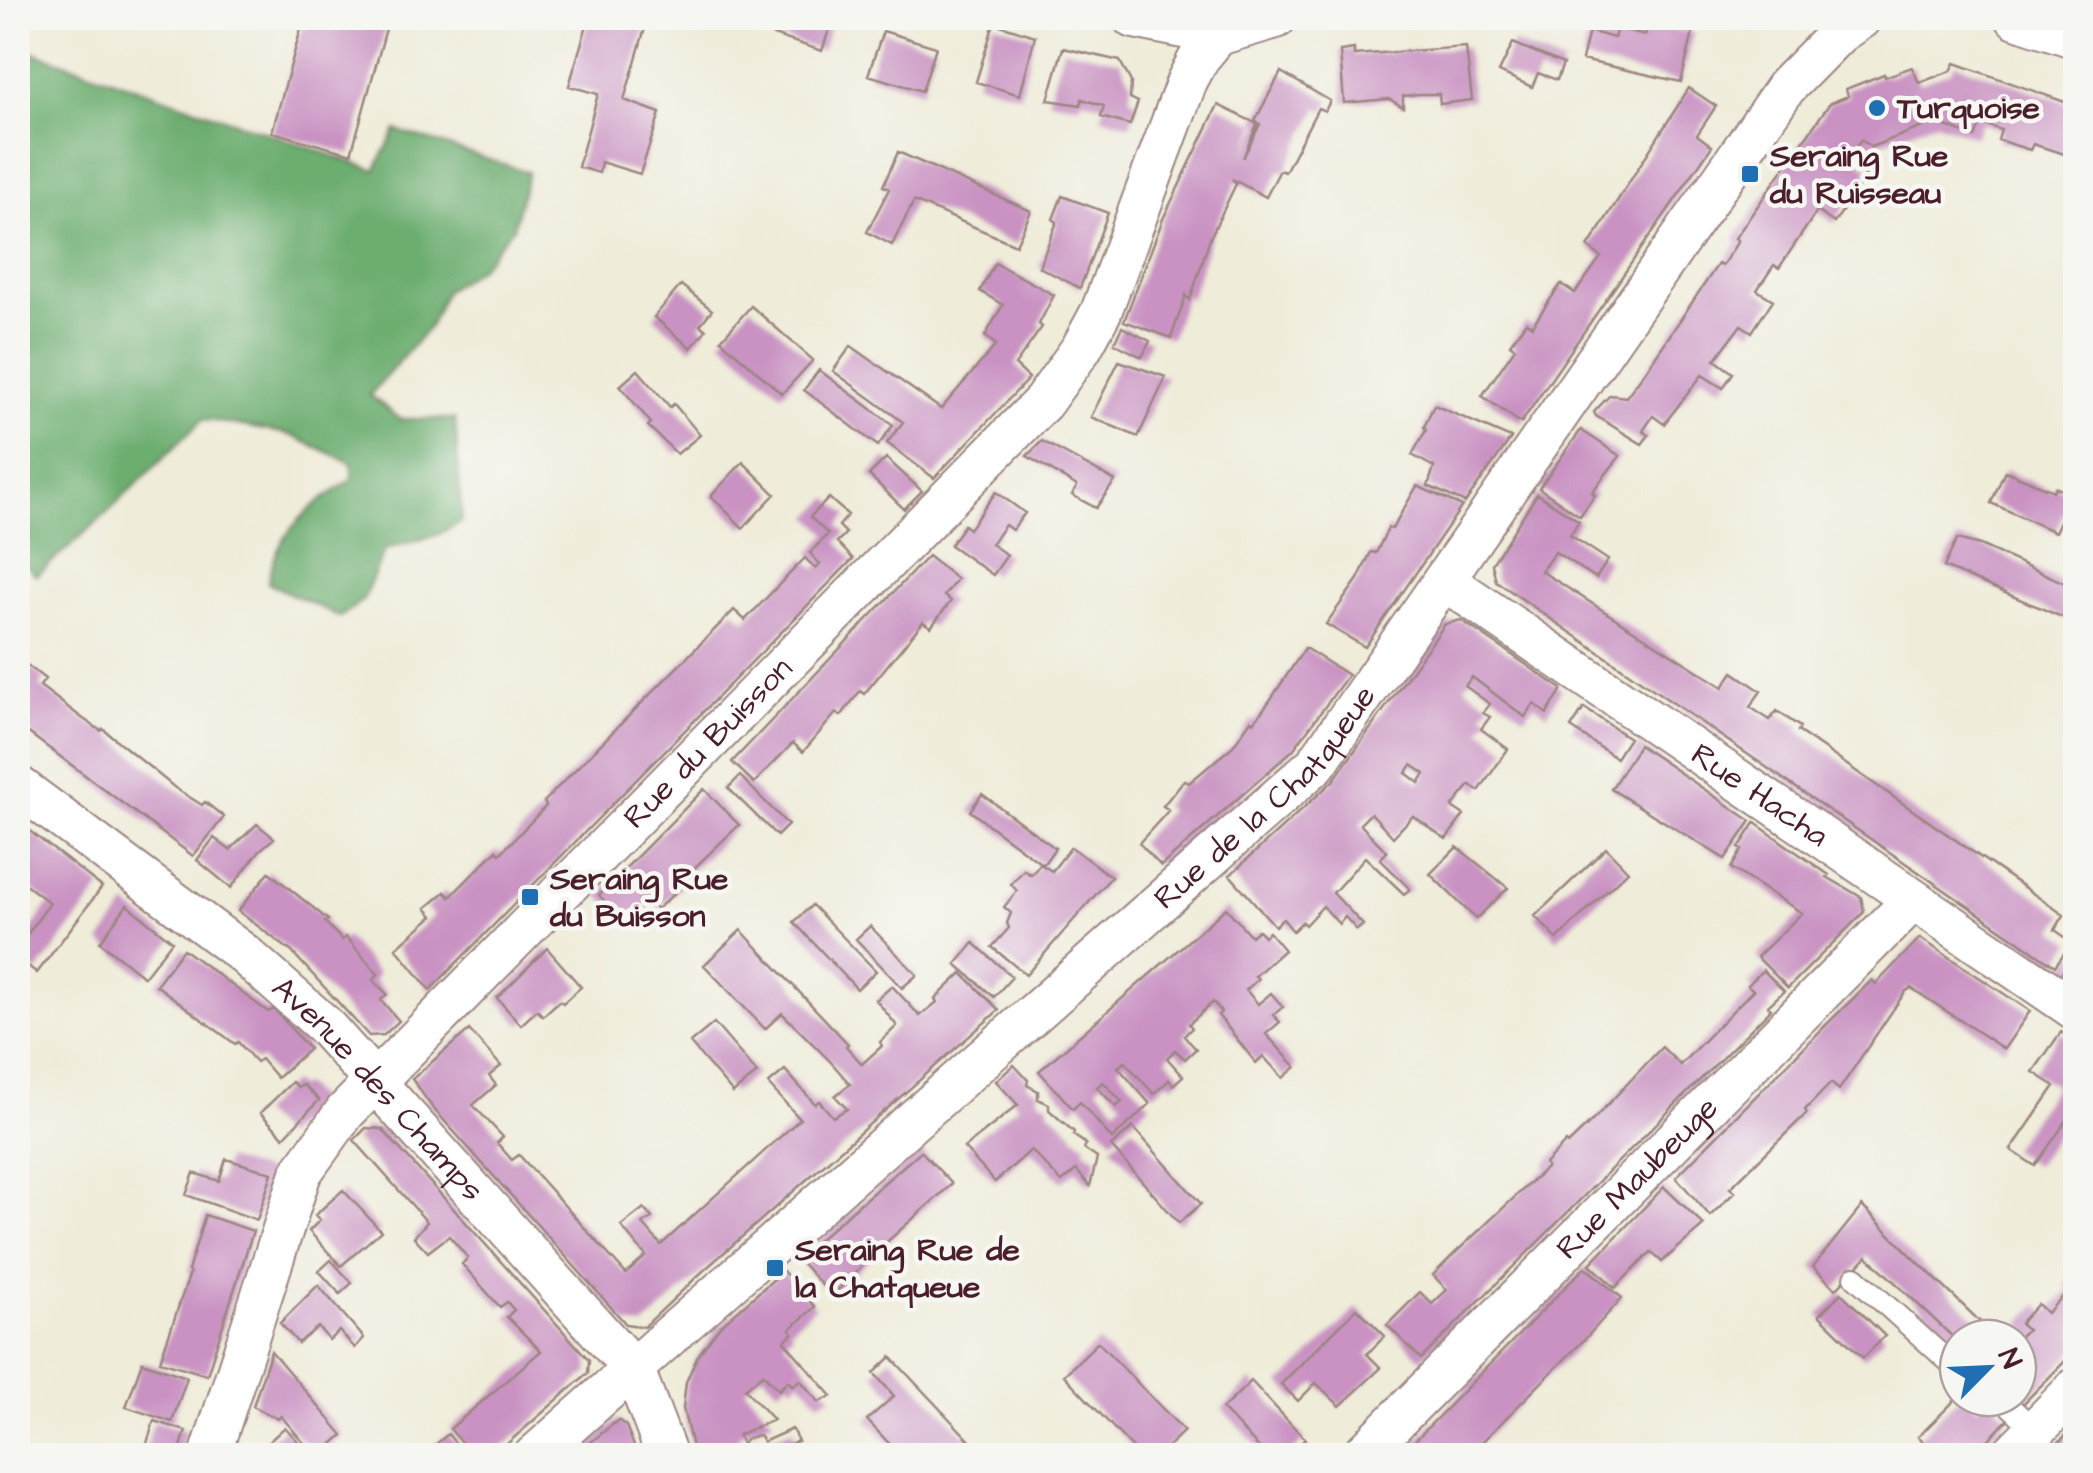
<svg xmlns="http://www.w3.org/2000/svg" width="2093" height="1473" viewBox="0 0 2093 1473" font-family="'Architects Daughter',sans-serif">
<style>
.forest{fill:#6cad70;stroke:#5b664e;stroke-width:2.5}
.building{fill:#c992c2;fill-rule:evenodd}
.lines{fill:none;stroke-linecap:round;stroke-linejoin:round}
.service-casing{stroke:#9c8682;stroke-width:24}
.minor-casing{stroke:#9c8682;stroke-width:44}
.service{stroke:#fff;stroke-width:20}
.minor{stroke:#fff;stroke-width:40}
.poi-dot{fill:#1f6fb2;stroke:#f6f6f2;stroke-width:4}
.labels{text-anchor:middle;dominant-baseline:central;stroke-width:9;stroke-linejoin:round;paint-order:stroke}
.poi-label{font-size:32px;font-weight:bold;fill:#4a1f2b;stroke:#f6f6f2;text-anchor:start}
.street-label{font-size:32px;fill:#4a1f2b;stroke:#f6f6f2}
</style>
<rect width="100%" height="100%" fill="#f6f6f2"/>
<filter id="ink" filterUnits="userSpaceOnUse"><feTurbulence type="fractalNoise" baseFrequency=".01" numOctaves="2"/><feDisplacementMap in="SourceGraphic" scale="20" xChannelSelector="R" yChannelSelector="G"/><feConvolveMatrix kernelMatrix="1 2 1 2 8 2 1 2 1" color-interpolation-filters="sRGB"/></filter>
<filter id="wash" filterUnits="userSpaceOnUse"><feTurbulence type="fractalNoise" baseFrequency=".0048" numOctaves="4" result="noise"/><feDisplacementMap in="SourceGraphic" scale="40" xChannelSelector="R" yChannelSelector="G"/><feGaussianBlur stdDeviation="2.25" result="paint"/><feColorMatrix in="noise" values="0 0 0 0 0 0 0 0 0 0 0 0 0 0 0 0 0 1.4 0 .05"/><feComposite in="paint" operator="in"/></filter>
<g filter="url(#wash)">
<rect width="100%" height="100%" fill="#efecd9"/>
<!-- forest -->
<path class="forest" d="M18,47L375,170L396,130L528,172L513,228L479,268L446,290L429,327L370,395L400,419H455L462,521L437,535L385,549L363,600L340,617L268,583C277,529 310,508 352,479V463L288,434L203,419L106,514L36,576L18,556Z"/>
<g id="blocks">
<!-- building -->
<path class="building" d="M304,18H389L351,154L272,132Z
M589,18L619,22L620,18H648L624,100L660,113L640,174L601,162L599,173L578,167L598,94L569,86Z
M719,18H754L749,34L717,24Z
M766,18H833L822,51L761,31Z
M1648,22L1693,33L1681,82L1582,60L1589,31L1614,38L1617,28L1645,35Z
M994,23L1035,36L1020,95L976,82Z
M883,31L936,47L922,91L868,75Z
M1513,43L1563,64L1557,80L1538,73L1532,87L1499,72Z
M1466,47L1472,100L1440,104L1439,94H1419L1403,96V107L1389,99L1344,103L1340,51L1354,49V55Z
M1063,48L1120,61L1131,82L1130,98L1138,102L1130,125L1101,117L1104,106L1082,99L1081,105L1048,100Z
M1955,63L2076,106V158L2033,144L2030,150L1998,140L2001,130L1981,123L1975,137L1935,122L1871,147L1861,140L1851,155L1869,168L1858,188L1834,223L1817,211L1779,268L1774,265L1757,290L1773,300L1752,332L1741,325L1715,360L1733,373L1723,388L1702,375L1664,424L1653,416L1643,431L1649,435L1642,444L1596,416L1594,412L1610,395L1626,397L1645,372L1718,264L1722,266L1738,241L1735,238L1830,103L1848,96L1846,89L1884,74L1885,77L1912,67L1919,83L1951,71Z
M1281,72L1330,101L1325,111L1318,108L1285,172L1280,170L1266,197L1232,179L1236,184L1210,238L1190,300L1186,295L1171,338L1124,321L1163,219L1218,105L1257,124L1243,158L1260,124L1255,121Z
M1689,88L1716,106L1697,135L1712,146L1521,423L1482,396L1515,348L1510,344L1526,322L1532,326L1561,284L1575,293L1601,257L1588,247Z
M898,152L1031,211L1016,245L914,201L892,245L867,232L889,189L883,186Z
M1062,196L1108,213L1080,288L1039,267L1057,222L1053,219Z
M995,263L1054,295L1039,324L1042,327L1015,365L1029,378L934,478L887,443L903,422L833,371L851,346L941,409L996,345L985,336L1003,305L980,291Z
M681,285L712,310L700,325L706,330L691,348L654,317Z
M751,306L813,360L782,394L721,340Z
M1122,327L1150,341L1142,357L1114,343Z
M1119,361L1166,377L1138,437L1091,417Z
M638,370L670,407L674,404L700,435L677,454L648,426L651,423L620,386Z
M819,370L893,425L878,446L804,390Z
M1434,405L1511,438L1465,503L1428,486L1434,467L1412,455L1426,430L1424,427Z
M1581,430L1620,456L1592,492L1595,495L1580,516L1539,488Z
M1042,441L1115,481L1096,508L1072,495L1077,486L1027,456Z
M886,458L922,491L904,509L869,475Z
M743,462L775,494L743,528L711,496Z
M2005,471L2053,491L2055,487L2072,495L2055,532L1991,503Z
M1417,486L1462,506L1365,647L1326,624L1358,579L1371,552L1376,553L1388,528L1392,529Z
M996,492L1025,513L1012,530L1005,525L991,544L1007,555L993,575L950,545L964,525L969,529Z
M1537,494L1579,521L1570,535L1608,560L1596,578L1555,552L1541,571L1723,687L1733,672L1761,691L1750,707L1770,720L1777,711L1800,727L1798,731L2064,915L2055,930L2072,942L2055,966L1496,581L1492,564Z
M829,498L848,515L839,526L846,533L837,542L853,559L430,990L396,948L433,916L426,908L445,892L450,897L497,850L500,854L546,806L544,802L559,786L734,610L745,620L805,558L816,569L820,564L810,553L828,534L810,517Z
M1957,539L1980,545L2076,588V623L1944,567Z
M928,556L957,579L944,596L951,601L931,627L923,622L864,694L860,691L841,716L836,713L803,752L793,743L754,783L732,762Z
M1461,620L1562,689L1547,714L1534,704L1525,717L1472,677L1465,686L1490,704L1483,713L1490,717L1481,729L1508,749L1479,791L1470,785L1452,807L1464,815L1446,839L1413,816L1393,837L1371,813L1360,824L1387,852L1380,859L1410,889L1404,894L1365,857L1333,893L1363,925L1357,930L1345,917L1339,924L1323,906L1305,925L1302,922L1293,931L1283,919L1275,926L1230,875L1333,781L1445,624ZM1412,765L1425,774L1419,783L1406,773Z
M1305,648L1348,675L1293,750L1161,866L1139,843L1169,810L1163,806L1184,780L1189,783L1233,746L1251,720L1254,722L1271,699Z
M18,658L45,679L40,686L82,718L101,731L103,729L175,788L202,805L205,802L224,817L193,856L18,725Z
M1584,708L1629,738L1616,758L1571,728Z
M1639,745L1751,821L1725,859L1611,789Z
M740,776L788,825L777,836L728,788Z
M704,789L739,825L686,876L689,880L657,909L652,905L629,928L599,895Z
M982,794L1055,848L1043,865L970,811Z
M18,822L102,887L37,973L18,958V947L50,903L25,884L18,893Z
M1755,823L1829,875L1827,877L1861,897L1864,912L1788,988L1757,957L1802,913L1731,868L1742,850L1739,848Z
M257,824L274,838L260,850L231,888L197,860L214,838L230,850Z
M1071,847L1111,877L1026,975L992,947L1009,928L1007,923L1011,913L1004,907L1017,891L1011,884L1024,870L1031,875L1040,864L1052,871Z
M1457,847L1508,888L1476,919L1430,874Z
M1606,848L1628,871L1557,939L1535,916Z
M269,872L328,920L325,922L342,940L346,937L378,974L373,980L387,994L381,1000L399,1021L384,1035L369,1036L292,952L238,911Z
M127,905L172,941L144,977L100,942Z
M812,905L876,971L857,989L794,922Z
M1226,908L1251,936L1258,930L1264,936L1269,932L1284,950L1255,976L1258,979L1246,990L1258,1004L1271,993L1283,1007L1273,1015L1280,1022L1266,1034L1296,1067L1283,1078L1263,1056L1256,1063L1218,1015L1221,1012L1213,1002L1189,1024L1192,1028L1184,1036L1196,1049L1185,1059L1175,1050L1167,1058L1183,1076L1173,1085L1169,1080L1154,1094L1125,1062L1118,1067L1150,1104L1112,1139L1080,1102L1073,1109L1039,1071ZM1103,1082L1122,1102L1116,1107L1097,1087Z
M870,926L917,975L902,988L856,939Z
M741,930L848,1044L846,1046L862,1064L882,1046L880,1042L897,1026L876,1000L892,986L920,1016L937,1002L935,999L962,973L999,1010L702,1272L644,1327L626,1324L432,1107L412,1079L469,1030L501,1066L489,1076L496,1085L473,1105L503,1137L497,1143L512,1160L519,1155L626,1274L646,1256L621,1226L644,1208L652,1218L643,1224L661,1245L800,1119L768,1084L785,1070L815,1104L819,1101L833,1117L847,1109L835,1096L850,1084L830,1061L782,1013L765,1029L704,965Z
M1920,938L2030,1011L2004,1049L1911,988L1905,992L1839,1090L1831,1083L1805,1110L1807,1113L1730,1188L1735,1192L1710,1216L1676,1177L1825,1026L1872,980L1876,984Z
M974,943L1012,977L994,997L956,964Z
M547,948L581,987L563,1003L559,1001L543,1016L537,1010L521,1025L497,998Z
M183,949L268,1012L274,1009L309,1049L277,1078L261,1059L256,1062L238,1042L235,1044L156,985Z
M2076,952V981L2062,972Z
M1763,970L1784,991L1768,1006L1771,1009L1421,1359L1387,1325L1420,1292L1432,1304L1447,1290L1433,1275L1453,1255L1547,1167L1545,1164L1566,1142L1568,1144L1592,1121L1662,1047L1680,1065L1753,990L1748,985Z
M714,1023L757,1073L733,1093L690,1043Z
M2061,1032L2076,1042V1107L2035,1166L2011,1150L2055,1086L2033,1072Z
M1014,1065L1028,1080L1027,1085L1038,1091V1099L1049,1104V1110L1074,1132L1073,1135L1086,1144L1084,1149L1097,1158L1090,1186L1076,1170L1062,1182L1031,1150L995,1182L964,1148L1018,1105L996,1081Z
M292,1082L298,1087L304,1085L319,1100L284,1137L260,1113Z
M1133,1127L1201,1204L1179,1223L1111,1146Z
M366,1128L382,1129L589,1360L588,1373L493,1456H473L450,1429L541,1351L507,1317L514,1310L507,1302L500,1307L462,1264L468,1258L449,1236L428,1252L414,1237L427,1222L354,1140Z
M921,1151L952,1184L880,1248L832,1296L797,1258Z
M226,1159L272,1173L257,1220L186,1195L194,1173L219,1181Z
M1664,1187L1704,1225L1662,1262L1651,1252L1615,1288L1590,1264Z
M343,1190L381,1231L341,1266L309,1231L320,1220L315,1215Z
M1862,1206L1919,1263L1997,1338H1958V1342L1867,1256L1836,1289L1813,1267Z
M205,1215L253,1231L207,1375L160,1361L190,1273L188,1271Z
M331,1260L352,1283L340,1294L319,1271Z
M1585,1267L1622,1298L1585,1339L1468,1456H1400Z
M783,1271L815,1307L790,1329L793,1333L784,1341L832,1396L819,1402L800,1380L793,1386L788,1381L779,1390L763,1374L745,1389L773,1420L738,1435L742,1444L746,1439L759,1435L763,1442L792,1429L798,1441L758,1456H694L683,1408L686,1382L697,1357L719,1327Z
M2076,1275V1350L2023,1404L2018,1399V1338L2027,1329L2020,1323L2038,1304L2047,1313L2069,1290L2065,1286Z
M318,1285L364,1338L355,1348L339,1331L329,1340L318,1327L298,1343L280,1323Z
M1841,1293L1885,1336L1863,1358L1819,1315Z
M1357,1308L1385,1336L1367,1354L1381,1368L1340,1406L1316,1383L1298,1401L1281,1384Z
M1098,1342L1184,1431L1158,1456H1140L1064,1375Z
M271,1351L343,1435L319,1456H315L281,1416L278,1419L253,1406Z
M891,1357L973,1444L961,1456H901L867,1420L894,1396L874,1373Z
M142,1362L187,1377L172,1422L126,1407Z
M1251,1381L1305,1439L1288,1456H1267L1222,1409Z
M1957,1398H1968L1978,1407L1990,1398L2009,1418L1973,1456H1909L1923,1442L1918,1437Z
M618,1420L626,1426L638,1456H574Z
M154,1421L186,1431L178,1456H143Z
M2076,1425V1456H2046L2057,1444Z
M285,1427L311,1456H253Z
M448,1434L466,1456H422L428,1451Z"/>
</g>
</g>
<g filter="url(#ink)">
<use href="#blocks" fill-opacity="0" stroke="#9c8682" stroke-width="2.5"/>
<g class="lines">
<defs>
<path id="service" d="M1855,1277L1958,1370
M2001,1398L2035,1430"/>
<g id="minor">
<path d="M1134,18L1218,35L1276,18"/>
<path d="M2016,18L2076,38"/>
<path id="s1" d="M1444,580L2076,1010"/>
<path id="s2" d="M18,786L244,954L323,1024L634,1370L667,1456"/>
<path id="s3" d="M210,1456L301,1173L345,1112L1043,402L1081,349L1101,312L1187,81L1199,58L1218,35"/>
<path id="s4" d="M534,1456L1316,764L1786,87L1839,33L1860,19"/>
<path id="s5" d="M1361,1456L1913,900"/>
<path d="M2010,1456L2076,1388"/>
</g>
</defs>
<!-- service casing -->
<use href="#service" class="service-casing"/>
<!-- minor casing -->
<use href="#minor" class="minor-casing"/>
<!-- service -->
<use href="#service" class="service"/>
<!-- minor -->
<use href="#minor" class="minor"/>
</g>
</g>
<!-- markers -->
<g class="poi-dot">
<circle cx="1877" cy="108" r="10"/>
<rect x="1740" y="164" width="20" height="20" rx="5"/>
<rect x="520" y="887" width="20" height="20" rx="5"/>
<rect x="765" y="1258" width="20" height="20" rx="5"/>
</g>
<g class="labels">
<!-- poi labels -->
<g class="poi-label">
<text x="1897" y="108">Turquoise</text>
<text x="1770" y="156">Seraing Rue<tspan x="1770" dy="37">du Ruisseau</tspan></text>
<text x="550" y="879">Seraing Rue<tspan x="550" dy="37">du Buisson</tspan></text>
<text x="795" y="1250">Seraing Rue de<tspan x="795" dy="37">la Chatqueue</tspan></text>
</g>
<!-- street labels -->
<g class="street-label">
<text stroke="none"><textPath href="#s3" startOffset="890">Rue du Buisson</textPath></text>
<text stroke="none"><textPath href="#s4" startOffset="985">Rue de la Chatqueue</textPath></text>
<text stroke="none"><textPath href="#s1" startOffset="382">Rue Hacha</textPath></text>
<text stroke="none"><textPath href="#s2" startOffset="472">Avenue des Champs</textPath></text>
<text stroke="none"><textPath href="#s5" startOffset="392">Rue Maubeuge</textPath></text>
</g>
</g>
<!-- margin -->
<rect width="2093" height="1473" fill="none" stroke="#f6f6f2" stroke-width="60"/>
<!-- north arrow -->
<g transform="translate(1988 1368) rotate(66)"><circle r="48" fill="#f6f6f2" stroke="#b1a0a2" stroke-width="2.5"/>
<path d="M0-8L18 38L0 25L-18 38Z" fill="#1f6fb2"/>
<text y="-15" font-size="28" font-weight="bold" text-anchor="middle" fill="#4a1f2b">N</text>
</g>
</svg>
